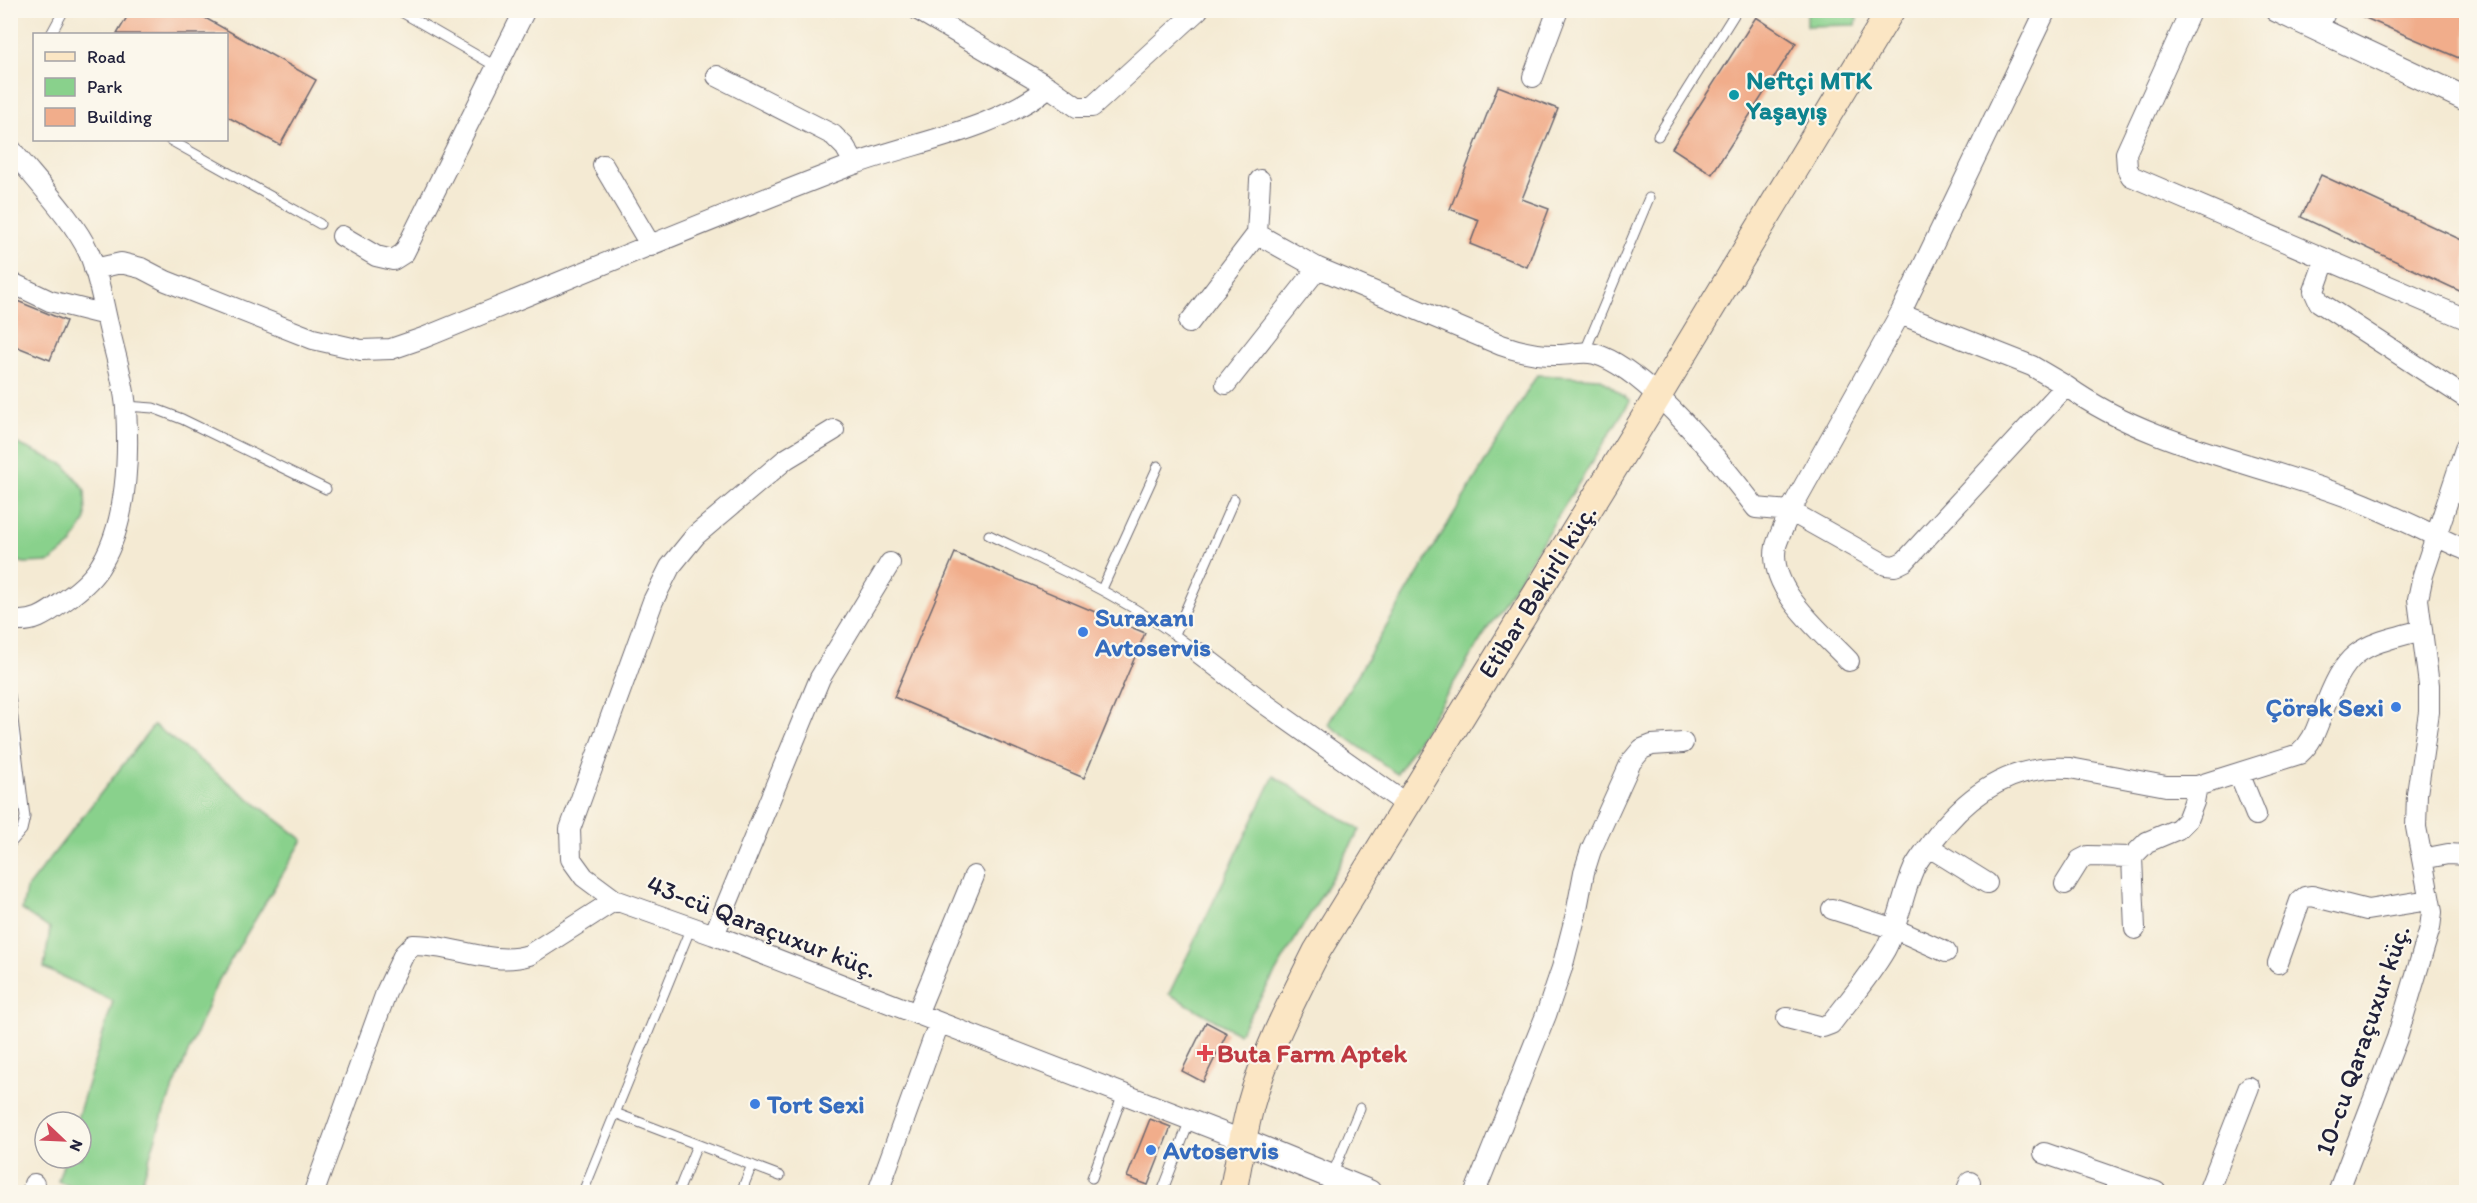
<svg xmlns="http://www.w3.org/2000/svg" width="2477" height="1203" viewBox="0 0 2477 1203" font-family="Itim,sans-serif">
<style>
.green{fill:#89d18c;stroke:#567a64;stroke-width:1.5}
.building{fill:#f1ad8b}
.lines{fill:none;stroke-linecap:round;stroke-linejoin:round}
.service-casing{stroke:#6c6870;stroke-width:11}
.minor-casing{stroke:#6c6870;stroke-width:22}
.tertiary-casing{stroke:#6c6870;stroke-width:26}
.secondary-casing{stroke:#6c6870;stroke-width:29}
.service{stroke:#fff;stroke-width:9}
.minor{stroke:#fff;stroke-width:20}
.tertiary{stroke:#fff;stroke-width:24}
.secondary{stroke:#fbe6c4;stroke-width:27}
.culture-dot{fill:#0f9aa8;stroke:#fbf7ec;stroke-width:2}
.shop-dot{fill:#3f7fe0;stroke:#fbf7ec;stroke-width:2}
.health-dot{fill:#e0444e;stroke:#fbf7ec;stroke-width:2}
.labels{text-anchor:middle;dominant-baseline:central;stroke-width:4.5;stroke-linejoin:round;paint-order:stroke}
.culture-label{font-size:26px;font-weight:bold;fill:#0d838f;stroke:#fbf7ec;text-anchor:start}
.street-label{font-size:26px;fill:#22223b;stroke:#fbf7ec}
.shop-label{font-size:26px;font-weight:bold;fill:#366cbe;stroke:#fbf7ec;text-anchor:start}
.health-label{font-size:26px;font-weight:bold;fill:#be3a42;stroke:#fbf7ec;text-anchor:start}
</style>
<rect width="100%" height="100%" fill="#fbf7ec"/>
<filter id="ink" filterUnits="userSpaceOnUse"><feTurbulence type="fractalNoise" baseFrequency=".0167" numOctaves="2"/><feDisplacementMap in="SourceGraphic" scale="12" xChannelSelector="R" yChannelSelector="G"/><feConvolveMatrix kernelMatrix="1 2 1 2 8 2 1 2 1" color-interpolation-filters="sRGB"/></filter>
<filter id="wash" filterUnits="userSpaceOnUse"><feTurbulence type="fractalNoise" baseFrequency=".008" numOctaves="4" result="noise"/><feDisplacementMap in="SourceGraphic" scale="24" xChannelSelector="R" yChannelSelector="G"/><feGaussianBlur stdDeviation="1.35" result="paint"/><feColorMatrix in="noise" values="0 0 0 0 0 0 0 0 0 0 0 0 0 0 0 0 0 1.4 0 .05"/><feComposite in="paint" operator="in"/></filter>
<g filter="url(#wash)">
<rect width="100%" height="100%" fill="#f4ead3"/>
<!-- green -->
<path class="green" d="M1807,11V10L1858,11L1856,25L1807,26Z
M1537,375L1600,378L1630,401L1397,774L1328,724Z
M11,441L65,465L85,490L86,519L71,545L50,562L24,563L11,559Z
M154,725L303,840L217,983L164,1111L139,1192H86L58,1181L65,1158H81V1122H76L113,1001L44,968L50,929L22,910L26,889Z
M1274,776L1360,830L1239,1034L1169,994Z"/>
<g id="blocks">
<!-- building -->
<path class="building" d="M131,10H191L316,80L280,145L226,116V34H117Z
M2349,10H2466V61L2349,11Z
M1756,17L1796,43L1712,174L1672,148Z
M1498,86L1558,109L1522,199L1549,209L1527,267L1470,244L1479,220L1450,209Z
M2321,175L2466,242V294L2301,217Z
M10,298L66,321L50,360L10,344Z
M955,553L1145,633L1084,778L894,697Z
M1206,1022L1227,1033L1203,1082L1182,1071Z
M1150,1119L1171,1127L1148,1185L1127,1177Z"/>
</g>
</g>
<g filter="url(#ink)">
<use href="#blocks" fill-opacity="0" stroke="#6c6870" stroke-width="1.5"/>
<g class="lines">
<defs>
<path id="service" d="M398,10L497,67
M51,34L64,10
M1658,136L1737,10
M170,140L320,224
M1585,351L1649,198
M126,406L153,408L182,419L326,489
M989,535C1062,570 1135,602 1199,653
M1102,589L1158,466
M1175,634L1234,499
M10,644L16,621
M10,695L25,817L22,830L10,844
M615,1113L780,1176
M1092,1178L1123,1094
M583,1192L691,927
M678,1192L697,1145
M741,1192L752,1165
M1162,1192L1190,1120
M1325,1192L1360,1108"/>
<path id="minor" d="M918,10L1049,87
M2191,10L2126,153L2127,168L2131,176L2466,319
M2318,29L2326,10
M717,76L833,135L845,147L855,164
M1533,77L1558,10
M10,148C33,177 75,221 89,253C99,276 103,304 109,328C115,354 124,381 126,408C129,456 127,521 102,563C94,578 81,589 67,599C49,612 35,625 10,620
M603,165L651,246
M1257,234L1318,268L1501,345C1521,352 1538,356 1559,355C1572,355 1582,350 1595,354C1647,369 1723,465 1756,508L1790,511L1886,565L1895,566L1905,561L2066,386C2149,446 2256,462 2350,498C2390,513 2428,533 2466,550
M342,236L376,256L393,260L404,253L525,10
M2325,260L2314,291L2319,302L2466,398
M94,269L121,263L141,268L166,281L313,339L361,350L391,349L423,338C566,280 708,220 852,165C917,141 993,131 1049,87L1077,107H1092L1198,10
M10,282L50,301L106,315
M1900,314L2032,366L2066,386
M1189,323L1257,234L1260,180
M1226,384L1318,268
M1199,653L1268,706L1406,804
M1849,661C1823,633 1767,590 1776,546C1779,535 1786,523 1790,511L1900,314L2046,10
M2239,773L2256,815
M1929,847L1987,883
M2132,857L2135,929
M2422,859L2448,854L2466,855
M2065,884L2080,860L2088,856L2132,857L2147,842L2178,829L2187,820L2194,802L2197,786
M615,900L584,877L571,859L570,829L653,601L670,567L696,535L786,459L834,430
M1832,909L1895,929L1946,952
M714,935L820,678L890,563
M2278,963L2300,901L2305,897L2312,896L2367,910L2429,900
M917,1014L974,876
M1787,1018L1823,1027L1831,1024C1849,1000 1870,976 1885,950C1899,924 1902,895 1914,868C1919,858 1928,848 1935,838C1969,793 2012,764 2070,768L2166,786H2197L2299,754C2312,743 2316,730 2322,714C2347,648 2357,647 2422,630
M2044,1153L2156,1192
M33,1192L34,1184
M314,1192L387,990L404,954L413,945C452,944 492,967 529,955L615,900L714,935L1242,1140
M878,1192L939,1023
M1475,1192L1546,1015L1562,968L1576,914L1584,872L1591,850L1631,762L1642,749L1652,745L1683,743
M1966,1192L1970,1182
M2208,1192L2249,1087
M2338,1192L2397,1038L2430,928L2432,912L2416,827L2417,794L2429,712V685L2418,599L2423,575L2466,446"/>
<path id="tertiary" d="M2277,10L2466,99
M1242,1140L1369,1192"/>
<path id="secondary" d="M1233,1192C1238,1164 1243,1135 1250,1107C1265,1052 1292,1001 1317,951L1658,396L1891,10"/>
</defs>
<!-- service casing -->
<use href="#service" class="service-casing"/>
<!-- minor casing -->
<use href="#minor" class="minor-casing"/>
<!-- tertiary casing -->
<use href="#tertiary" class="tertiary-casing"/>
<!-- secondary casing -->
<use href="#secondary" class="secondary-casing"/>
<!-- service -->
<use href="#service" class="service"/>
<!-- minor -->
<use href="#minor" class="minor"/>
<!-- tertiary -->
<use href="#tertiary" class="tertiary"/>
<!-- secondary -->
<use href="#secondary" class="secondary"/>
</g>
</g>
<!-- markers -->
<circle class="culture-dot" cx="1734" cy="95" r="6"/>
<g class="shop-dot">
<circle cx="1083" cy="632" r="6"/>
<circle cx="2396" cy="707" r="6"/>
<circle cx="755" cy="1104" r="6"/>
<circle cx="1151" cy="1150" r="6"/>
</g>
<path class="health-dot" d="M1202 1044h6v6h6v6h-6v6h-6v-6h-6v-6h6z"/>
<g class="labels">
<!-- culture labels -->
<g class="culture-label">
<text x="1746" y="80">Neftçi MTK<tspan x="1746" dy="30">Yaşayış</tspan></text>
</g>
<!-- street labels -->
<g class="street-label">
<text transform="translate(1537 591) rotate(-58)">Etibar Bəkirli küç.</text>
<text transform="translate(762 926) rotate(21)">43-cü Qaraçuxur küç.</text>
<text transform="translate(2362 1040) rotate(-71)">10-cu Qaraçuxur küç.</text>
</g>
<!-- shop labels -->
<g class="shop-label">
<text x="1095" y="617">Suraxanı<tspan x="1095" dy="30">Avtoservis</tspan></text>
<text x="2384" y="707" text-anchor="end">Çörək Sexi</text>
<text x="767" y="1104">Tort Sexi</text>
<text x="1163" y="1150">Avtoservis</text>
</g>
<!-- health labels -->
<g class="health-label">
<text x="1217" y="1053">Buta Farm Aptek</text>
</g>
</g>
<!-- margin -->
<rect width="2477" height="1203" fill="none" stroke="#fbf7ec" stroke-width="36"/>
<!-- legend -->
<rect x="33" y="33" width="195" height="108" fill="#fbf7ec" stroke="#a4a2a5" stroke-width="1.5"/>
<rect x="45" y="52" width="30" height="9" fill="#fbe6c4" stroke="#a4a2a5" stroke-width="1.5"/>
<text x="87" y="63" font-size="18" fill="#22223b">Road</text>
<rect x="45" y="78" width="30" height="18" fill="#89d18c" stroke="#a4a2a5" stroke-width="1.5"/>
<text x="87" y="93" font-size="18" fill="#22223b">Park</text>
<rect x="45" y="108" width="30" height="18" fill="#f1ad8b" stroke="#a4a2a5" stroke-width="1.5"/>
<text x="87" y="123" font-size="18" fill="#22223b">Building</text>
<!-- north arrow -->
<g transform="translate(63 1140) rotate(113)"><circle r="28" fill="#fbf7ec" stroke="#a4a2a5" stroke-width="1.5"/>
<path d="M0-4.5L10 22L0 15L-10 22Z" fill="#d1495b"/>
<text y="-9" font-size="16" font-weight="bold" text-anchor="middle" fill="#22223b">N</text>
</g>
</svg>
